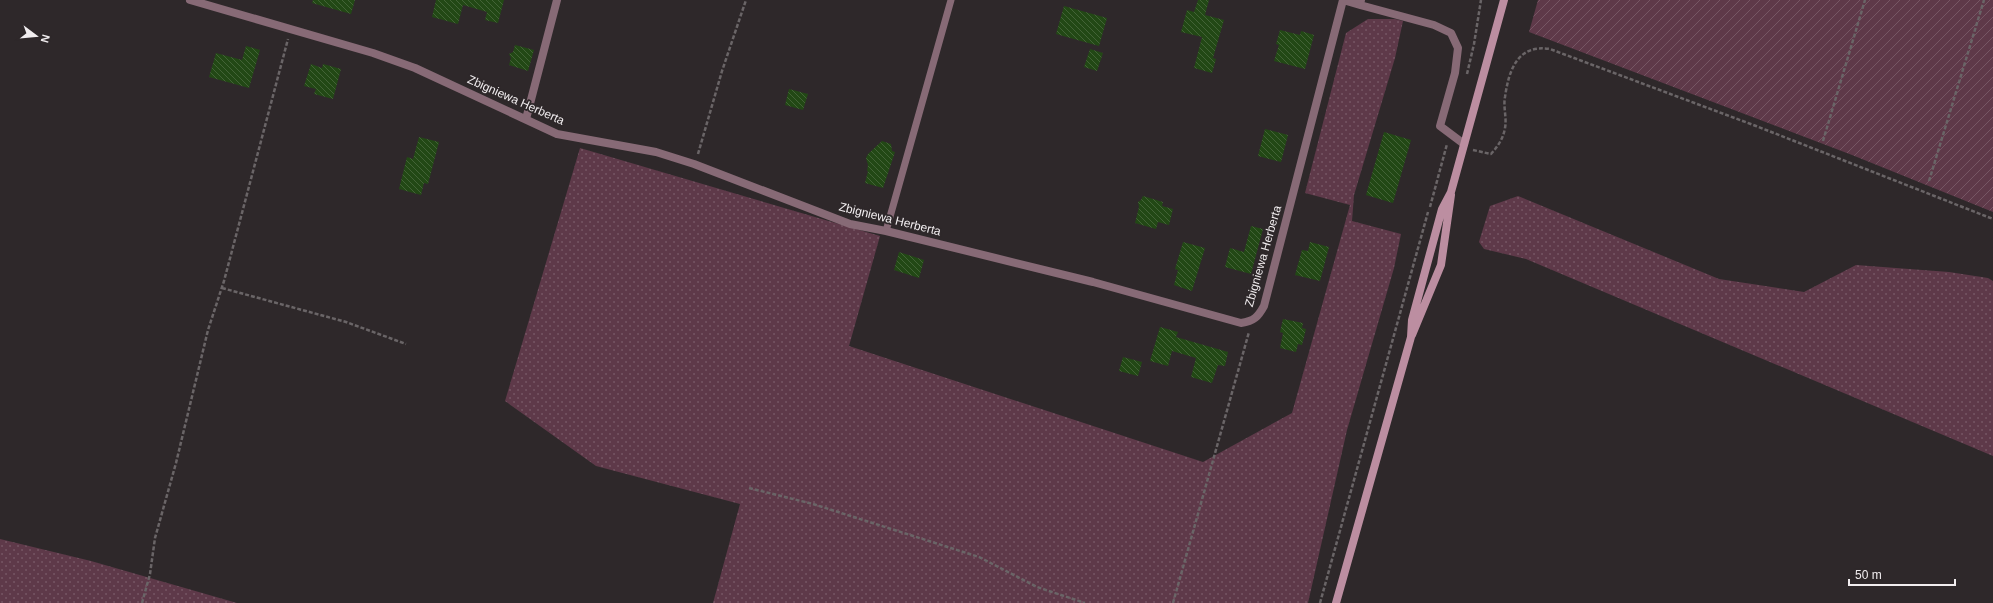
<svg xmlns="http://www.w3.org/2000/svg" width="1993" height="603" viewBox="0 0 1993 603" font-family="Helvetica,sans-serif">
<style>
.grass{fill:url(#grass-dots)}
.garden{fill:url(#garden-furrows)}
.building{fill:url(#building-back-hatch)}
.lines{fill:none;stroke-linecap:round;stroke-linejoin:round}
.path{stroke:#6a6567;stroke-width:2.5;stroke-dasharray:4 2;stroke-linecap:butt}
.service{stroke:#876a76;stroke-width:7}
.minor{stroke:#876a76;stroke-width:8}
.secondary{stroke:#bc8ea1;stroke-width:8}
.labels{text-anchor:middle;dominant-baseline:central;stroke-width:3.5;stroke-linejoin:round;paint-order:stroke}
.street-label{font-size:12px;fill:#f1edef;stroke:#2e282a}
</style>
<defs>
<pattern id="grass-dots" width="8" height="8" patternUnits="userSpaceOnUse"><rect width="8" height="8" fill="#5e3949"/><path d="M2 2h.1M6 6h.1" fill="none" stroke="#765664" stroke-width="1.8" stroke-linecap="round"/></pattern>
<pattern id="garden-furrows" width="10" height="10" patternUnits="userSpaceOnUse"><rect width="10" height="10" fill="#5e3949"/><path d="M-1 1l2-2M0 10L10 0M9 11l2-2" fill="none" stroke="#765664"/></pattern>
<pattern id="building-back-hatch" width="6" height="6" patternUnits="userSpaceOnUse"><rect width="6" height="6" fill="#224815"/><path d="M-1 5l2 2M0 0l6 6M5-1l2 2" fill="none" stroke="#436337"/></pattern>
</defs>
<rect width="100%" height="100%" fill="#2e282a"/>
<!-- grass -->
<path class="grass" d="M1368,19H1395L1403,21L1395,58L1354,195L1352,221L1401,234L1394,268L1347,430L1308,603H713L740,504L596,466L505,401L580,148L880,236L849,346L1203,462L1292,413L1350,205L1305,193L1346,33Z
M1518,196L1719,279L1804,292L1856,265L1949,272L1988,278L1993,281V456L1526,259L1484,249L1479,242L1490,206Z
M0,539L91,561L237,603H0Z"/>
<!-- garden -->
<path class="garden" d="M1538,0H1993V212L1852,155L1529,32Z"/>
<!-- building -->
<path class="building" d="M313,0H355L351,14L312,3Z
M436,0H504L498,23L485,20L487,12L463,5L458,24L432,17Z
M1198,0H1209L1205,15L1224,20L1213,58L1216,59L1212,73L1194,68L1202,37L1181,32L1187,10L1194,12Z
M1064,6L1107,18L1099,46L1056,34Z
M1280,30L1300,35L1301,31L1314,35L1305,69L1274,61L1279,45L1276,44Z
M515,45L534,50L528,71L509,65L511,58L509,54L513,52Z
M246,46L260,50L249,88L209,77L216,53L242,60Z
M1090,49L1103,53L1097,71L1084,67Z
M311,64L322,68L323,64L341,69L333,99L314,94L316,89L304,86Z
M789,89L808,94L803,110L785,105Z
M1265,129L1288,135L1281,162L1258,156Z
M1384,132L1411,140L1393,203L1366,195Z
M419,137L439,142L428,184L424,183L421,195L399,189L407,157L413,159Z
M882,141L891,144L892,151L895,152L883,188L865,183L868,171H867L868,165L866,158L868,154Z
M1143,196L1163,202L1162,206L1173,209L1169,225L1158,222L1156,229L1135,223L1139,207L1138,202L1141,200Z
M1251,226L1263,229L1251,274L1225,267L1230,248L1244,252Z
M1183,242L1205,248L1192,291L1174,285L1178,270L1175,269Z
M1310,242L1329,247L1320,281L1295,275L1302,250L1308,251Z
M899,252L924,260L919,278L894,270Z
M1283,319L1303,323L1302,328L1306,329L1302,345L1298,344L1296,352L1280,348L1283,333L1280,332Z
M1160,327L1178,332L1176,337L1228,352L1225,366L1218,365L1212,383L1191,377L1196,358L1172,351L1168,366L1150,361Z
M1123,357L1142,362L1138,376L1119,371Z"/>
<g class="lines">
<!-- path -->
<path class="path" d="M1467,74L1474,44L1481,0
M1823,141L1865,0
M1473,150L1491,154C1498,146 1503,139 1505,128C1507,118 1503,107 1505,97C1509,69 1518,44 1550,49L1756,126L1993,219
M698,154L722,71L746,0
M1929,181L1984,0
M1430,207L1447,144
M222,288L346,322L406,344
M749,488L813,504L979,557L1037,587L1085,603
M142,603L150,574L155,538L176,463L208,330L224,281L288,39
M1173,603L1249,332
M1320,603L1428,212"/>
<!-- service -->
<path class="service" d="M886,231L951,0"/>
<!-- minor -->
<path class="minor" d="M190,0L373,53L415,68L557,134L656,152L694,164L850,224L886,231L1093,282L1241,323C1254,321 1258,317 1264,306L1343,0L1360,5L1361,0
M1360,5L1434,25L1451,33L1458,48L1455,73L1440,126L1464,144
M526,119L557,0"/>
<!-- secondary -->
<path class="secondary" d="M1412,335L1441,265L1451,195
M1336,603L1411,337L1412,320L1442,209L1451,192L1504,0"/>
</g>
<g class="labels">
<!-- street labels -->
<g class="street-label">
<text transform="translate(516 100) rotate(24)">Zbigniewa Herberta</text>
<text transform="translate(890 219) rotate(14)">Zbigniewa Herberta</text>
<text transform="translate(1263 256) rotate(-74)">Zbigniewa Herberta</text>
</g>
</g>
<!-- north arrow -->
<g transform="translate(36 36) rotate(106)" stroke="#2e282a" stroke-width="3" paint-order="stroke">
<path d="M0-3L7 15L0 10L-7 15Z" fill="#f1edef"/>
<text y="-6" font-size="11" font-weight="bold" text-anchor="middle" fill="#f1edef">N</text>
</g>
<!-- scale -->
<path d="M1849 579v6h106v-6" fill="none" stroke="#f1edef" stroke-width="2"/>
<text x="1855" y="579" font-size="12" fill="#f1edef" stroke="#2e282a" stroke-width="3" paint-order="stroke">50 m</text>
</svg>
